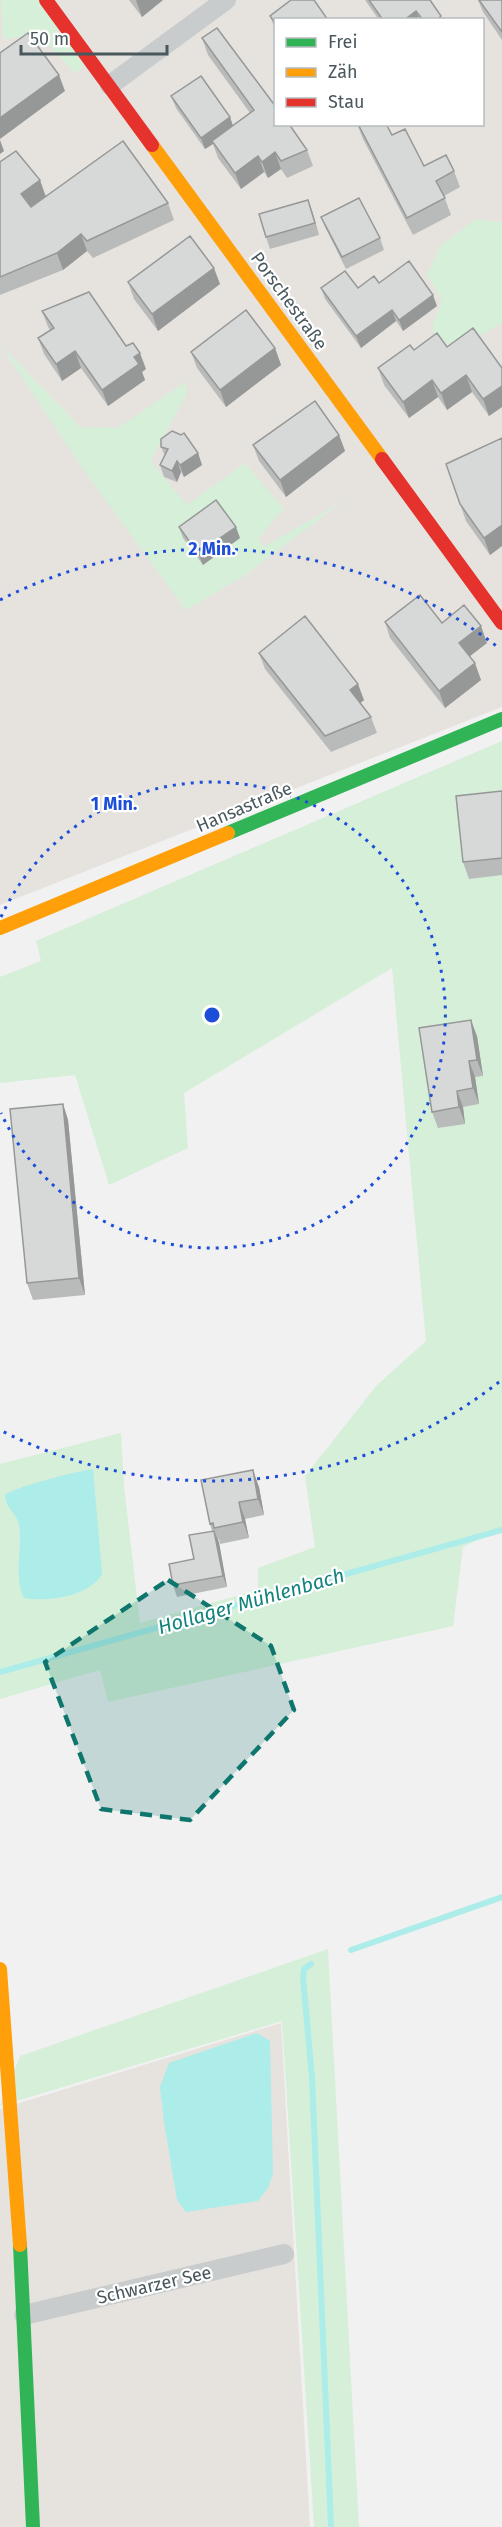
<svg xmlns="http://www.w3.org/2000/svg" width="502" height="2527" viewBox="0 0 502 2527" font-family="'Fira Sans',sans-serif">
<style>
.commercial{fill:#e6e3df;fill-rule:evenodd}
.green{fill:#d6efd9}
.water{fill:#acece9}
.lines{fill:none;stroke-linecap:round;stroke-linejoin:round}
.stream{stroke:#acece9;stroke-width:6}
.street{stroke:#c8cccd;stroke-width:20}
.fast{stroke:#30b455;stroke-width:14}
.slow{stroke:#ff9f0a;stroke-width:14}
.jam{stroke:#e5322d;stroke-width:14}
.wall{fill:#b9bbbb}
.shaded-wall{fill:#969898}
.building{fill:#d7d9d9;stroke:#969898;stroke-width:1.5}
.marked{fill:#0f766e;fill-opacity:0.2;stroke:#0f766e;stroke-width:4.5;stroke-dasharray:12 8;stroke-linejoin:round}
.ring{fill:none;stroke:#1d4ed8;stroke-width:3;stroke-dasharray:3 6}
.labels{text-anchor:middle;dominant-baseline:central;stroke-width:4.5;stroke-linejoin:round;paint-order:stroke}
.street-label{font-size:18px;fill:#48585d;stroke:#fff}
.water-label{font-size:20px;font-style:italic;fill:#11827c;stroke:#fff}
.centre{fill:#1d4ed8;stroke:#fff;stroke-width:3}
.ring-label{font-size:18px;text-anchor:middle;font-weight:bold;fill:#1d4ed8;stroke:#fff;stroke-width:4.5;stroke-linejoin:round;paint-order:stroke}
</style>
<rect width="100%" height="100%" fill="#f1f1f1"/>
<!-- commercial -->
<path class="commercial" d="M0,0H502V707L0,905ZM276,20H482V124H276Z
M281,2023L310,2527H0V2109Z"/>
<!-- green -->
<path class="green" d="M1,0H46L92,60L75,73L40,35L3,39Z
M476,219L502,222V323L476,338L435,345L433,324L442,300L427,275L441,245Z
M0,344L80,427L118,428L185,382L187,394L150,461L187,505L245,463L284,509L258,538L264,547L345,500L241,578L186,610L81,466Z
M502,741V1528L463,1547L453,1626L108,1702L100,1670L0,1699V1464L121,1433L124,1486L140,1623L258,1590V1568L315,1547L305,1476L377,1385L426,1341L392,968L184,1093L188,1148L109,1185L75,1075L0,1083V977L41,961L36,941Z
M328,1949L359,2527H314L282,2021L0,2106L20,2056Z"/>
<!-- water -->
<path class="water" d="M93,1469L102,1574C89,1597 47,1602 24,1598C13,1575 23,1548 19,1525C17,1513 5,1508 5,1495C12,1488 81,1470 93,1469Z
M257,2033L270,2041L273,2173L268,2188L258,2201L186,2212L177,2200L164,2122L160,2087L169,2063Z"/>
<g class="lines">
<!-- stream -->
<path class="stream" d="M0,1672L502,1530
M351,1950L502,1897
M311,1964L304,1969L303,1978L312,2077L331,2527"/>
<!-- street -->
<path class="street" d="M110,85L226,0
M24,2315L284,2254"/>
<!-- fast -->
<path class="fast" d="M228,833L502,719
M20,2245L33,2527"/>
<!-- slow -->
<path class="slow" d="M152,145L382,459
M0,928L228,833
M0,1969L20,2245"/>
<!-- jam -->
<path class="jam" d="M46,0L152,145
M382,459L502,623"/>
</g>
<!-- wall -->
<path class="wall" d="M129,0H163L142,17Z
M365,0H430L443,20H379Z
M478,0H502V40L483,12Z
M270,16L276,20V32Z
M202,38L307,150L313,166L287,178L281,169L268,178L264,172L241,189L218,158L213,144L205,149L176,108L171,96L230,117L233,126L250,113L208,55Z
M357,124L424,166L454,171L460,187L444,196L451,215L413,235L363,139Z
M0,162L46,196L168,203L174,220L93,258L87,251L63,270L0,295Z
M308,200L319,235L270,249L266,237Z
M321,217L380,238L384,250L346,269L326,229Z
M128,282L220,284L158,331L134,299Z
M321,288H358L437,306L403,331L396,321L361,348L325,299Z
M42,311L126,346L146,369L142,372L145,380L108,406L81,368L62,381L44,354L38,338L50,330L48,327Z
M447,347L502,368V407L489,416L472,392L447,410L438,397L409,418L384,385L378,368L414,350Z
M275,348L281,365L226,407L197,368L191,352Z
M339,435L345,451L286,497L259,461L253,445Z
M502,438V546L490,555L466,521L446,464Z
M161,447L198,453L202,465L184,477L181,472L177,482L164,477L160,465L165,456Z
M179,527L240,538L203,565L183,538Z
M385,622L487,643L469,656L481,680L445,708L390,638Z
M259,653L364,700L360,703L371,717L377,733L331,752L265,669Z
M502,791V875L469,879L463,862Z
M477,1036L483,1076L475,1077L479,1104L463,1107L465,1124L438,1128L432,1112Z
M63,1104L68,1120L85,1295L33,1300L27,1283Z
M259,1487L264,1515L245,1519L249,1538L220,1544L219,1539L218,1540L227,1587L177,1597L173,1585L194,1559L212,1531L210,1524Z"/>
<!-- shaded-wall -->
<path class="shaded-wall" d="M136,0H163L142,17Z
M416,11L420,20H404Z
M59,75L65,91L0,139V118Z
M230,117L234,129L212,141L213,144L205,149L201,138Z
M0,140L4,151L0,154Z
M275,152L281,169L268,178L262,162Z
M258,156L264,172L241,189L235,173Z
M40,180L46,197L27,211L21,194Z
M308,200L312,211L319,235L315,223Z
M81,234L87,251L63,270L57,253Z
M214,268L220,284L158,331L152,314Z
M433,295L437,306L403,331L399,320Z
M392,310L396,321L361,348L356,336Z
M275,348L281,365L226,407L220,390Z
M75,351L81,368L62,381L56,364Z
M140,353L146,369L142,372L145,380L108,406L102,390L134,357Z
M466,375L472,392L447,410L441,393Z
M432,380L438,397L409,418L403,402Z
M502,386V407L489,416L483,399Z
M339,435L345,451L286,497L280,480Z
M198,453L202,465L184,477L180,465Z
M177,461L181,472L177,482L172,471Z
M502,525V546L490,555L484,538Z
M236,527L240,538L203,565L198,553Z
M481,626L487,643L465,660L459,643Z
M475,663L481,680L445,708L439,691Z
M358,684L364,700L356,707L350,690Z
M471,1020L477,1036L483,1076L477,1060Z
M469,1061L475,1077L479,1104L473,1088Z
M457,1091L463,1107L465,1124L459,1107Z
M63,1104L68,1120L85,1295L79,1278Z
M253,1470L259,1487L264,1515L258,1499Z
M239,1502L245,1519L249,1538L243,1522Z
M214,1531L219,1542L227,1587L223,1576Z"/>
<!-- building -->
<path class="building" d="M291,0H314L328,20H276V24L270,16Z
M369,0H430L441,16L437,20H423L416,11L404,20H383Z
M479,0H502V32Z
M217,28L276,107V124H289L307,150L281,161L275,152L262,162L258,156L235,173L212,141L254,110L202,38Z
M28,33L59,75L0,118V53Z
M201,76L230,117L201,138L171,96Z
M358,124H386L392,135L405,129L424,166L446,155L454,171L436,181L445,198L407,218Z
M123,141L168,203L87,241L81,234L57,253L0,277V162L16,151L40,180L21,194L31,207Z
M359,198L380,238L342,257L321,217Z
M308,200L315,223L266,237L259,214Z
M190,236L214,268L152,314L128,282Z
M409,261L433,295L399,320L392,310L356,336L321,288L345,271L358,288L374,276L379,283Z
M89,292L126,346L133,343L140,353L134,357L139,364L102,390L75,351L56,364L38,338L54,328L42,311Z
M246,310L275,348L220,390L191,352Z
M473,328L502,368V386L483,399L466,375L441,393L432,380L403,402L378,368L410,345L414,350L437,333L447,347Z
M315,401L339,435L280,480L253,445Z
M172,431L181,435L184,433L198,453L180,465L177,461L172,471L160,465L168,449L161,447V439Z
M502,438V525L484,538L460,504L446,464Z
M216,500L236,527L198,553L179,527Z
M420,595L442,623L464,605L481,626L459,643L475,663L439,691L385,622Z
M305,616L358,684L350,690L371,717L325,736L259,653Z
M502,791V858L463,862L456,796Z
M471,1020L477,1060L469,1061L473,1088L457,1091L459,1107L432,1112L419,1028Z
M63,1104L79,1278L27,1283L10,1109Z
M253,1470L258,1499L239,1502L243,1522L214,1528L213,1523L210,1524L201,1480Z
M214,1531L223,1576L173,1585L169,1564L194,1559L189,1535Z"/>
<!-- marked area -->
<path class="marked" d="M168,1580L271,1646L294,1710L190,1820L101,1809L45,1662Z"/>
<!-- distance rings -->
<g class="ring">
<path d="M1 917A233 233 0 1 1 1 1113"/>
<path d="M499 1382A466 466 0 0 1 0 1430M0 600A466 466 0 0 1 499 648"/>
</g>
<g class="labels">
<!-- street labels -->
<g class="street-label">
<text transform="translate(289 301) rotate(54)">Porschestraße</text>
<text transform="translate(244 807) rotate(-23)">Hansastraße</text>
<text transform="translate(154 2285) rotate(-13)">Schwarzer See</text>
</g>
<!-- water labels -->
<g class="water-label">
<text transform="translate(251 1601) rotate(-16)">Hollager Mühlenbach</text>
</g>
</g>
<circle cx="212" cy="1015" r="9" class="centre"/>
<g class="ring-label">
<text x="212" y="555">2 Min.</text>
<text x="114" y="810">1 Min.</text>
</g>
<!-- legend -->
<rect x="274" y="18" width="210" height="108" fill="#ffffff" stroke="#b6bcbe" stroke-width="1.5"/>
<rect x="286" y="38" width="30" height="9" fill="#30b455" stroke="#b6bcbe" stroke-width="1.5"/>
<text x="328" y="48" font-size="18" fill="#48585d">Frei</text>
<rect x="286" y="68" width="30" height="9" fill="#ff9f0a" stroke="#b6bcbe" stroke-width="1.5"/>
<text x="328" y="78" font-size="18" fill="#48585d">Zäh</text>
<rect x="286" y="98" width="30" height="9" fill="#e5322d" stroke="#b6bcbe" stroke-width="1.5"/>
<text x="328" y="108" font-size="18" fill="#48585d">Stau</text>
<!-- scale -->
<path d="M21 45v9h146v-9" fill="none" stroke="#48585d" stroke-width="3"/>
<text x="30" y="45" font-size="18" fill="#48585d" stroke="#ffffff" stroke-width="4.5" paint-order="stroke">50 m</text>
</svg>
